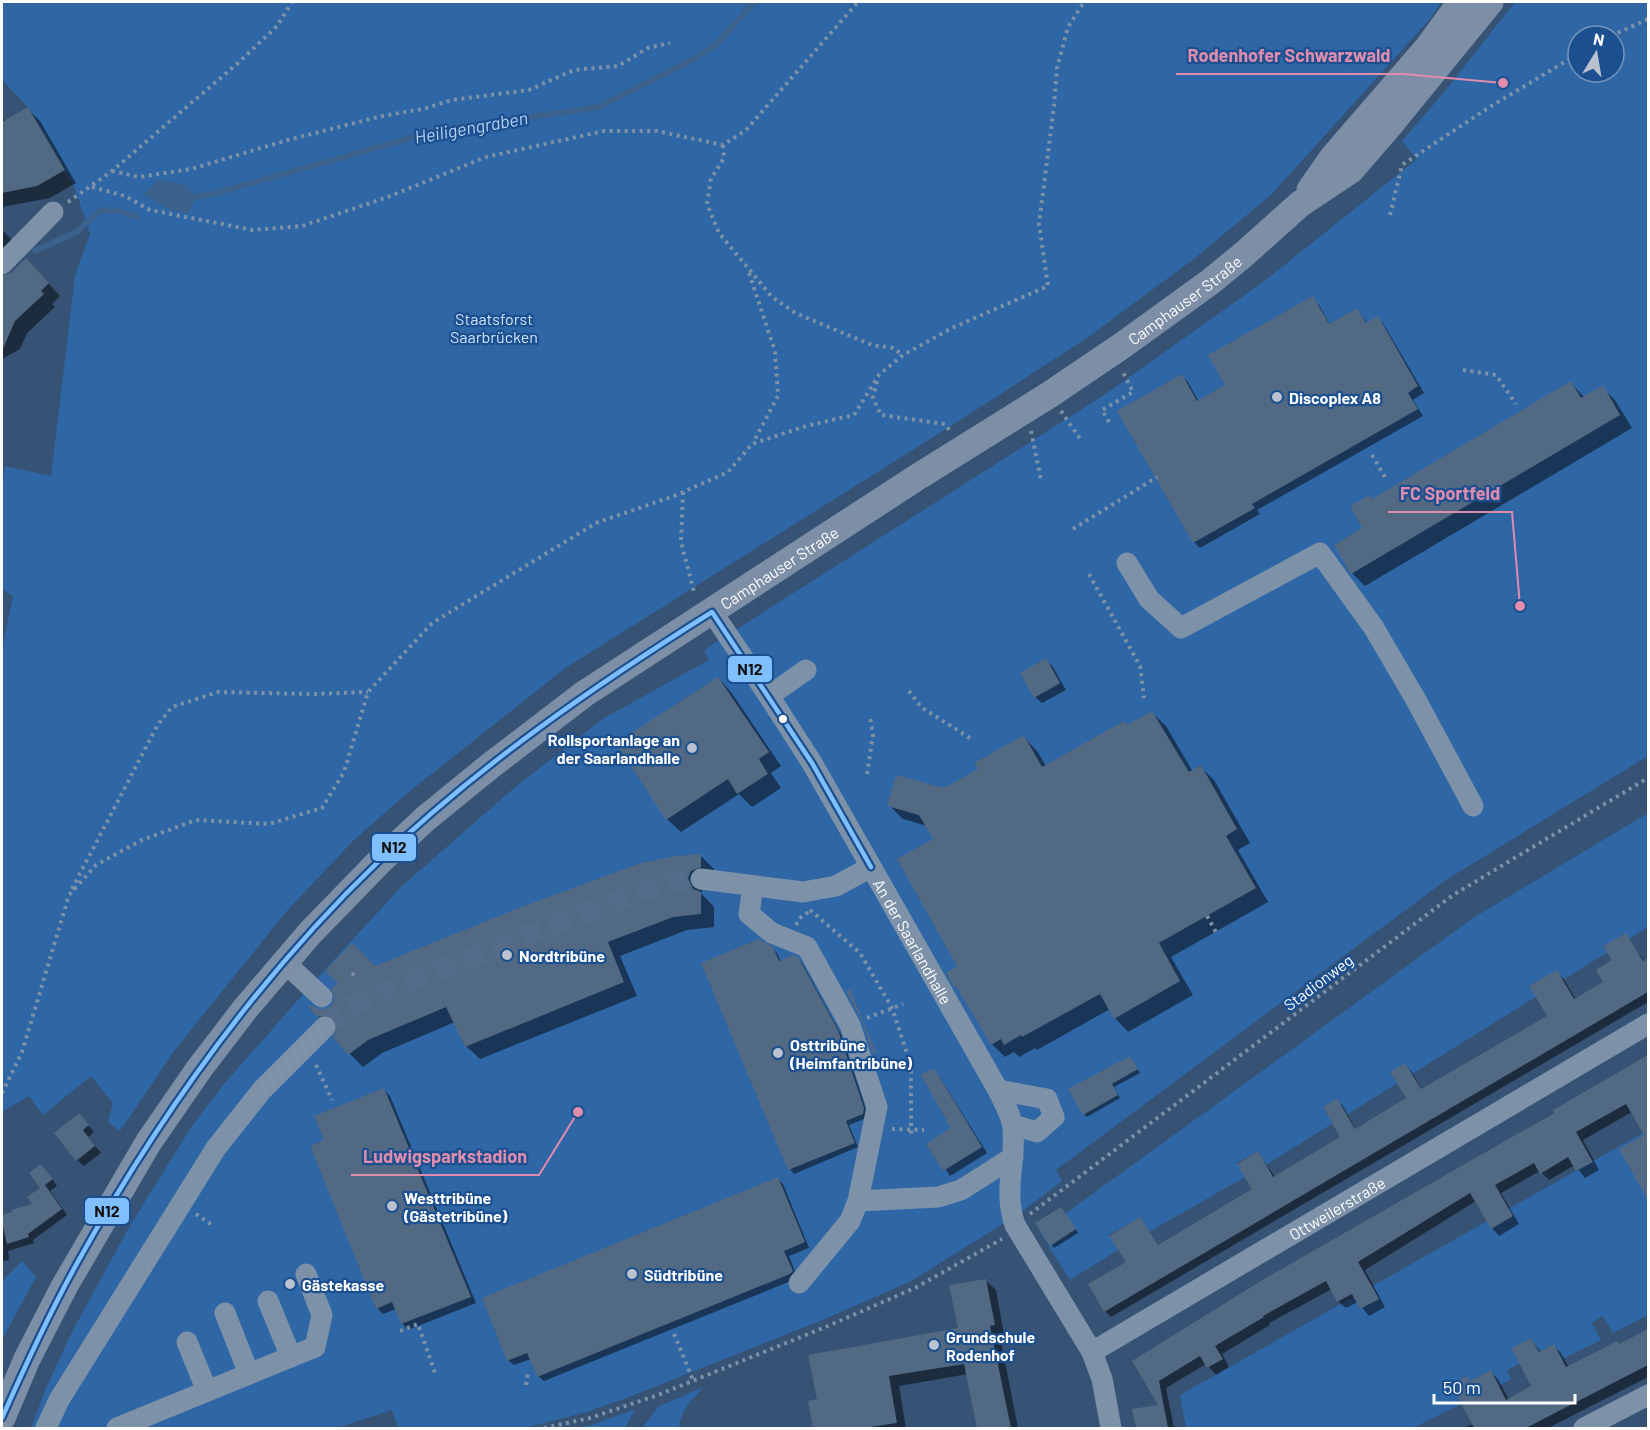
<svg xmlns="http://www.w3.org/2000/svg" width="1650" height="1430" viewBox="0 0 1650 1430" font-family="Barlow,sans-serif">
<style>
.green{fill:#2f66a5;fill-rule:evenodd}
.water{fill:#3b618d}
.shadow{fill:#0007}
.lines{fill:none;stroke-linecap:round;stroke-linejoin:round}
.stream{stroke:#3b618d;stroke-width:6}
.building{fill:#526984}
.minor-tunnel{stroke:#546c89;stroke-width:21;stroke-dasharray:21 10;stroke-linecap:butt}
.path{stroke:#7d92a8;stroke-width:4;stroke-dasharray:3 4.5;stroke-linecap:butt}
.minor{stroke:#7d92a8;stroke-width:21}
.major{stroke:#7d8ea7;stroke-width:27}
.bus-1-casing{stroke:#1b4f8f;stroke-width:9}
.bus-1{stroke:#80bfff;stroke-width:4.5}
.poi-dot{fill:#b9c2ce;stroke:#1b4f8f;stroke-width:2}
.bus-dot{fill:#fff;stroke:#1b4f8f;stroke-width:2}
.labels{text-anchor:middle;dominant-baseline:central;stroke-width:4.5;stroke-linejoin:round;paint-order:stroke}
.street-label{font-size:16px;fill:#fff;stroke:#1b4f8f}
.park-label{font-size:16px;fill:#cfe3fa;stroke:#1b4f8f}
.poi-label{font-size:16px;font-weight:bold;fill:#fff;stroke:#1b4f8f;text-anchor:start}
.water-label{font-size:18px;font-style:italic;fill:#b5d3f5;stroke:#1b4f8f}
.leader{fill:none;stroke:#e08cad;stroke-width:2}
.callout-dot{fill:#e08cad;stroke:#1b4f8f;stroke-width:2}
.callout-label{font-size:18px;text-anchor:middle;font-weight:bold;fill:#e08cad;stroke:#1b4f8f;stroke-width:4.5;stroke-linejoin:round;paint-order:stroke}
.line-badge{stroke:#1b4f8f;stroke-width:2}
.pale-badge-label{font-size:16px;text-anchor:middle;font-weight:bold;fill:#111}
</style>
<rect width="100%" height="100%" fill="#365274"/>
<!-- green -->
<path class="green" d="M2,2H1442L1429,20L1272,194L1195,258L1090,336L962,419L564,669L404,796L352,842L286,912L174,1051L120,1131L108,1122L113,1103L91,1076L43,1115L29,1096L2,1112V649L13,596L2,589V482L5,466L51,476L75,276L90,234L73,183L28,107L2,80ZM159,180L187,186L166,208L144,194Z
M1515,2H1648V756L1446,880L1056,1170L1062,1181L1019,1214L911,1281L825,1319L629,1397L587,1412L524,1428H398L392,1410L337,1428H31L46,1388L74,1328L131,1224L190,1129L224,1084L319,976L402,886L514,788L604,718L709,660L704,650L1104,395L1263,282L1417,159L1402,141L1441,96ZM1578,36H1614V72H1578Z
M1648,813V927L1266,1165L1258,1151L1237,1163L1245,1177L1149,1232L1140,1217L1109,1235L1118,1250L1070,1280L1040,1232L1473,918Z
M1648,1130V1315L1613,1333L1603,1316L1592,1323L1601,1340L1562,1359L1554,1344L1539,1352L1531,1338L1519,1364L1507,1370L1511,1379L1499,1386L1491,1370L1470,1381L1466,1376L1451,1384L1461,1404L1413,1428H1186L1180,1395Z
M22,1261L36,1277L2,1340V1281Z
M704,1387C691,1400 681,1410 679,1428H642L659,1406Z
M635,1409L625,1428H576L592,1425Z"/>
<!-- water -->
<path class="water" d="M158,180L187,186L196,197L188,214L166,208L144,194Z"/>
<!-- shadow -->
<path class="shadow" d="M28,109L40,121L76,183L50,198L2,207V116L5,122Z
M2,230L22,250L2,273V278Z
M38,272L60,296L52,304L55,307L27,333L20,349L2,359V278Z
M1312,298L1319,305L1330,325L1357,310L1368,324L1378,318L1384,325L1424,393L1413,400L1423,416L1257,510L1260,514L1200,548L1194,542L1182,376L1188,382L1199,402L1227,386Z
M1571,383L1585,398L1602,387L1615,400L1632,428L1365,586L1352,573L1336,546L1364,528L1373,500Z
M1046,660L1053,667L1066,690L1042,703L1035,697Z
M718,678L731,692L781,766L771,773L781,788L752,807L739,794L681,832L667,819Z
M1152,713L1166,726L1193,772L1201,767L1214,780L1250,843L1238,850L1268,902L1171,957L1193,995L1128,1032L1115,1018L1110,1009L1037,1050L1035,1048L1019,1057L1014,1052L1005,1057L992,1044L963,993L955,986L959,967L935,840L927,826L903,819L889,805L944,790L980,770L1024,737L1037,751L1046,766Z
M700,855L714,869V880L705,884L701,893L714,907V927L687,930L620,956L637,996L480,1059L466,1046L455,1022L382,1053L363,1067L350,1054L340,1028L332,1030L318,1016V1011H326L375,967Z
M1625,935L1645,962L1648,959V1002L1111,1317L1105,1311L1090,1285L1128,1263L1140,1219L1159,1246L1254,1190L1258,1153L1275,1177L1342,1138L1337,1100L1343,1106L1356,1130L1408,1099L1405,1065L1411,1071L1422,1090L1549,1017L1557,972L1563,978L1576,1000L1605,983Z
M772,948L777,953L781,962L797,958L802,963L842,1036L867,1113L866,1118L849,1125L858,1147L794,1174L790,1169L703,964Z
M1648,1057V1197L1621,1150L1647,1135L1632,1112L1583,1140L1599,1170L1585,1178L1575,1165L1549,1180L1540,1171L1501,1193L1519,1224L1499,1236L1492,1228L1476,1201L1365,1270L1385,1307L1369,1316L1358,1302L1346,1308L1338,1301L1332,1289L1269,1323L1270,1325L1222,1354L1229,1367L1216,1375L1206,1364L1166,1388L1174,1428H1137L1134,1411L1160,1406L1134,1362Z
M1130,1058L1140,1073L1114,1087L1120,1098L1087,1117L1084,1114Z
M934,1070L939,1076L987,1153L950,1176L928,1144L953,1128Z
M384,1090L390,1096L476,1303L408,1330L402,1323L396,1309L383,1314L377,1308Z
M79,1115L94,1132L88,1137L101,1153L84,1166L77,1160Z
M47,1172L57,1186L50,1191L67,1215L33,1240L34,1243L8,1251L9,1260L2,1261V1216L15,1215L34,1204L42,1188Z
M778,1179L783,1184L809,1248L789,1256L797,1277L796,1279L544,1381L538,1376L531,1359L514,1365L508,1360Z
M1064,1212L1078,1233L1054,1248L1038,1224Z
M985,1280L996,1290L1004,1335L1000,1336L1018,1428H978L968,1374L899,1386L906,1428H815L809,1402L818,1400L959,1329Z
M1648,1330V1377L1548,1428H1463L1473,1424L1471,1382L1491,1372L1498,1379L1509,1400L1533,1387L1531,1340L1541,1352L1554,1346L1561,1353L1569,1368Z"/>
<g class="lines">
<!-- stream -->
<path class="stream" d="M189,198L213,194L435,131L599,107L688,62L716,45L754,2
M35,251L78,231L99,211L115,210L137,217"/>
</g>
<!-- building -->
<path class="building" d="M28,107L65,170L37,186L2,193V122Z
M26,258L49,283L41,291L44,294L15,321L2,351V276L11,273Z
M1313,296L1329,324L1357,308L1366,323L1378,316L1418,386L1408,393L1418,409L1252,504L1255,508L1193,543L1117,411L1182,374L1197,401L1225,385L1208,355Z
M1571,381L1581,398L1603,385L1620,415L1351,574L1334,545L1362,528L1350,506L1370,495L1372,499Z
M1046,658L1060,683L1034,698L1020,673Z
M718,677L769,752L759,759L768,774L737,794L728,779L666,820L616,743Z
M1152,711L1189,772L1201,765L1237,829L1226,836L1256,888L1159,943L1180,981L1114,1019L1100,994L1022,1037L1021,1035L1004,1045L1001,1039L991,1045L956,986L954,987L946,973L957,966L897,859L933,839L919,815L887,806L896,775L944,788L978,769L974,763L1024,735L1042,767L1124,721L1127,725Z
M701,854V867L691,871L688,878L693,889L701,892V914L673,917L608,942L624,982L465,1047L446,1007L368,1040L348,1055L333,1037L337,1030L334,1018L328,1015L317,1017L308,1007L311,1005L319,1009H325L332,1005L334,999L331,989L338,983L325,971L352,943L375,966L516,909L641,863L675,856Z
M1626,933L1643,961L1648,958V992L1104,1312L1088,1284L1126,1262L1109,1236L1140,1217L1158,1245L1252,1189L1237,1164L1258,1151L1273,1177L1340,1137L1323,1107L1337,1098L1355,1129L1406,1098L1390,1072L1405,1063L1421,1089L1547,1016L1529,986L1557,970L1574,999L1603,982L1596,970L1612,960L1603,946Z
M759,939L773,947L779,961L793,955L798,957L838,1030L864,1108L863,1114L846,1121L855,1143L788,1170L701,963Z
M850,989L876,1052L873,1054L862,1021L846,991Z
M1648,1055V1200L1619,1149L1644,1135L1626,1104L1576,1132L1593,1162L1576,1171L1568,1157L1540,1174L1534,1163L1495,1185L1513,1216L1491,1229L1470,1193L1358,1262L1379,1299L1360,1309L1352,1294L1337,1302L1326,1281L1263,1316L1264,1317L1215,1346L1223,1359L1207,1368L1200,1356L1159,1381L1168,1428H1136L1132,1409L1158,1405L1132,1361L1264,1279L1554,1113L1553,1110Z
M1130,1056L1138,1069L1112,1084L1118,1095L1083,1115L1068,1089Z
M934,1068L982,1147L943,1171L926,1144L951,1128L921,1075Z
M384,1088L471,1297L401,1324L392,1302L376,1309L310,1146L324,1140L314,1116Z
M79,1113L89,1125L83,1130L95,1146L76,1161L54,1133Z
M41,1164L53,1179L45,1185L62,1209L28,1234L29,1237L7,1244L2,1223V1215L12,1212L11,1210L32,1204L27,1197L40,1188L29,1173Z
M778,1177L805,1242L784,1251L793,1271L790,1274L537,1377L527,1353L507,1361L482,1298Z
M1061,1207L1076,1229L1050,1246L1035,1223Z
M986,1279L995,1325L990,1326L1011,1428H977L964,1364L889,1376L897,1423L870,1427V1428H813L808,1401L817,1399L808,1355L958,1328L949,1285Z
M1648,1329V1365L1526,1428H1474L1451,1384L1467,1376L1470,1381L1491,1370L1506,1400L1531,1386L1511,1348L1531,1338L1539,1352L1554,1344L1566,1367L1617,1341L1619,1344Z"/>
<g class="lines">
<!-- minor-tunnel -->
<path class="minor-tunnel" d="M325,1027L346,1010L375,995L638,892L678,881L701,879"/>
<!-- path -->
<path class="path" d="M1611,36L1648,19
M723,145L724,158L711,179L707,204L719,233L772,297L795,313L872,345L893,348L903,355
M112,171L139,177L191,169L288,140L382,116L423,109L452,100L529,90L574,70L618,66L648,48L670,43
M92,187L125,196L150,210L253,230L302,226L388,197L486,157L604,131H657L723,145L746,130L858,2
M68,202L112,171L238,63L277,26L292,2
M1390,215L1402,165L1488,108L1578,54
M749,273L775,351L778,396L753,443
M1463,370L1496,375L1516,404
M877,381L873,398L881,415L945,424L950,431
M1061,411L1081,440
M1109,422L1102,410L1133,392L1123,372
M1031,431L1041,480
M1372,455L1386,479
M683,492L681,542L694,592
M1073,529L1157,477
M1089,574L1140,666L1144,698
M909,691L921,707L973,740
M867,774L873,735L870,717
M72,889L157,726L172,707L218,692L314,694L368,692
M810,910L860,953L892,1008L911,1066V1136
M1207,916L1217,934
M796,925L801,917L810,911
M352,973L355,976
M867,1018L903,1004
M316,1065L332,1100
M2,1093L22,1052L69,895L96,865L142,840L196,820L269,824L322,808L344,772L368,692L432,623L596,523L674,496L728,472L752,444L806,426L854,415L879,375L903,355L952,328L1048,286L1039,224L1054,106L1057,68L1068,27L1084,2
M892,1129L924,1130
M196,1214L212,1225
M1030,1214L1453,895L1648,778
M400,1331L418,1324L435,1373
M674,1334L693,1380
M526,1385L528,1373
M544,1428L590,1418L658,1395L828,1326L915,1288L1002,1239"/>
<!-- minor -->
<g class="minor">
<path d="M2,264L53,212"/>
<path d="M1127,563L1149,599L1181,628L1320,553L1374,628L1416,700L1473,806"/>
<path id="s1" d="M712,612L769,696L812,763L998,1090C1003,1101 1012,1116 1013,1128C1016,1163 1003,1190 1015,1225L1092,1352L1102,1379L1111,1428"/>
<path d="M769,696L806,670"/>
<path d="M701,879L803,892L836,886L871,867"/>
<path d="M753,886L749,914L772,933L807,947L850,1025L877,1107L858,1201L850,1221L799,1283"/>
<path d="M284,962L322,997"/>
<path d="M998,1090L1047,1099L1054,1117L1037,1132L1013,1125"/>
<path d="M858,1201L938,1197L961,1190L1013,1157"/>
<path d="M268,1301L291,1357"/>
<path d="M225,1313L249,1374"/>
<path d="M187,1342L207,1391"/>
<path id="s2" d="M1092,1352L1648,1024"/>
<path d="M46,1428L59,1400L216,1148L262,1090L325,1027"/>
<path d="M117,1428L315,1347L322,1315L306,1274"/>
<path d="M1584,1428L1648,1395"/>
</g>
<!-- major -->
<g class="major">
<path d="M1310,190L1333,157L1429,46L1461,2"/>
<path id="s3" d="M2,1418L27,1359L64,1287L148,1143L199,1069L245,1009L310,933L377,864L425,819L490,766L584,694L916,478L1049,395L1123,345L1210,282L1243,255L1300,204L1351,170L1389,126L1490,2"/>
</g>
<defs>
<path id="bus-1" d="M2,1418C25,1366 49,1314 76,1265C158,1117 256,979 378,862C479,765 594,686 712,612L812,763L871,867"/>
</defs>
<!-- bus-1 casing -->
<use href="#bus-1" class="bus-1-casing"/>
<!-- bus-1 -->
<use href="#bus-1" class="bus-1"/>
</g>
<!-- markers -->
<g class="poi-dot">
<circle cx="1277" cy="397" r="6"/>
<circle cx="692" cy="748" r="6"/>
<circle cx="507" cy="955" r="6"/>
<circle cx="778" cy="1053" r="6"/>
<circle cx="392" cy="1206" r="6"/>
<circle cx="632" cy="1274" r="6"/>
<circle cx="290" cy="1284" r="6"/>
<circle cx="934" cy="1345" r="6"/>
</g>
<circle class="bus-dot" cx="783" cy="719" r="5"/>
<g class="labels">
<!-- street labels -->
<g class="street-label">
<text stroke="none"><textPath href="#s3" startOffset="1660">Camphauser Straße</textPath></text>
<text stroke="none"><textPath href="#s3" startOffset="1174">Camphauser Straße</textPath></text>
<text stroke="none"><textPath href="#s1" startOffset="386">An der Saarlandhalle</textPath></text>
<text transform="translate(1318 982) rotate(-37)">Stadionweg</text>
<text stroke="none"><textPath href="#s2" startOffset="284">Ottweilerstraße</textPath></text>
</g>
<!-- park labels -->
<g class="park-label">
<text x="494" y="318">Staatsforst<tspan x="494" dy="18">Saarbrücken</tspan></text>
</g>
<!-- poi labels -->
<g class="poi-label">
<text x="1289" y="397">Discoplex A8</text>
<text x="680" y="739" text-anchor="end">Rollsportanlage an<tspan x="680" dy="18">der Saarlandhalle</tspan></text>
<text x="519" y="955">Nordtribüne</text>
<text x="790" y="1044">Osttribüne<tspan x="790" dy="18">(Heimfantribüne)</tspan></text>
<text x="404" y="1197">Westtribüne<tspan x="404" dy="18">(Gästetribüne)</tspan></text>
<text x="644" y="1274">Südtribüne</text>
<text x="302" y="1284">Gästekasse</text>
<text x="946" y="1336">Grundschule<tspan x="946" dy="18">Rodenhof</tspan></text>
</g>
<!-- water labels -->
<g class="water-label">
<text transform="translate(471 127) rotate(-10)">Heiligengraben</text>
</g>
</g>
<!-- callouts -->
<path class="leader" d="M1503 83L1403 74H1176M1520 606L1512 512H1388M578 1112L539 1175H351"/>
<g class="callout-dot">
<circle cx="1503" cy="83" r="6"/>
<circle cx="1520" cy="606" r="6"/>
<circle cx="578" cy="1112" r="6"/>
</g>
<g class="callout-label">
<text x="1289" y="62">Rodenhofer Schwarzwald</text>
<text x="1450" y="500">FC Sportfeld</text>
<text x="445" y="1163">Ludwigsparkstadion</text>
</g>
<g class="line-badge">
<rect x="727" y="655" width="46" height="28" rx="6" fill="#80bfff"/>
<rect x="371" y="833" width="46" height="29" rx="6" fill="#80bfff"/>
<rect x="84" y="1197" width="46" height="28" rx="6" fill="#80bfff"/>
</g>
<g class="pale-badge-label">
<text x="750" y="675">N12</text>
<text x="394" y="853">N12</text>
<text x="107" y="1217">N12</text>
</g>
<!-- border -->
<rect width="1650" height="1430" fill="none" stroke="#ffffff" stroke-width="6"/>
<!-- north arrow -->
<g transform="translate(1596 54) rotate(11)"><circle r="28" fill="#1b4f8f" stroke="#7695bc" stroke-width="1.5"/>
<path d="M0-4.5L10 22L0 15L-10 22Z" fill="#b9c2ce"/>
<text y="-9" font-size="16" font-weight="bold" text-anchor="middle" fill="#ffffff">N</text>
</g>
<!-- scale -->
<path d="M1434 1394v9h141v-9" fill="none" stroke="#ffffff" stroke-width="3"/>
<text x="1443" y="1394" font-size="18" fill="#ffffff" stroke="#1b4f8f" stroke-width="4.5" paint-order="stroke">50 m</text>
</svg>
